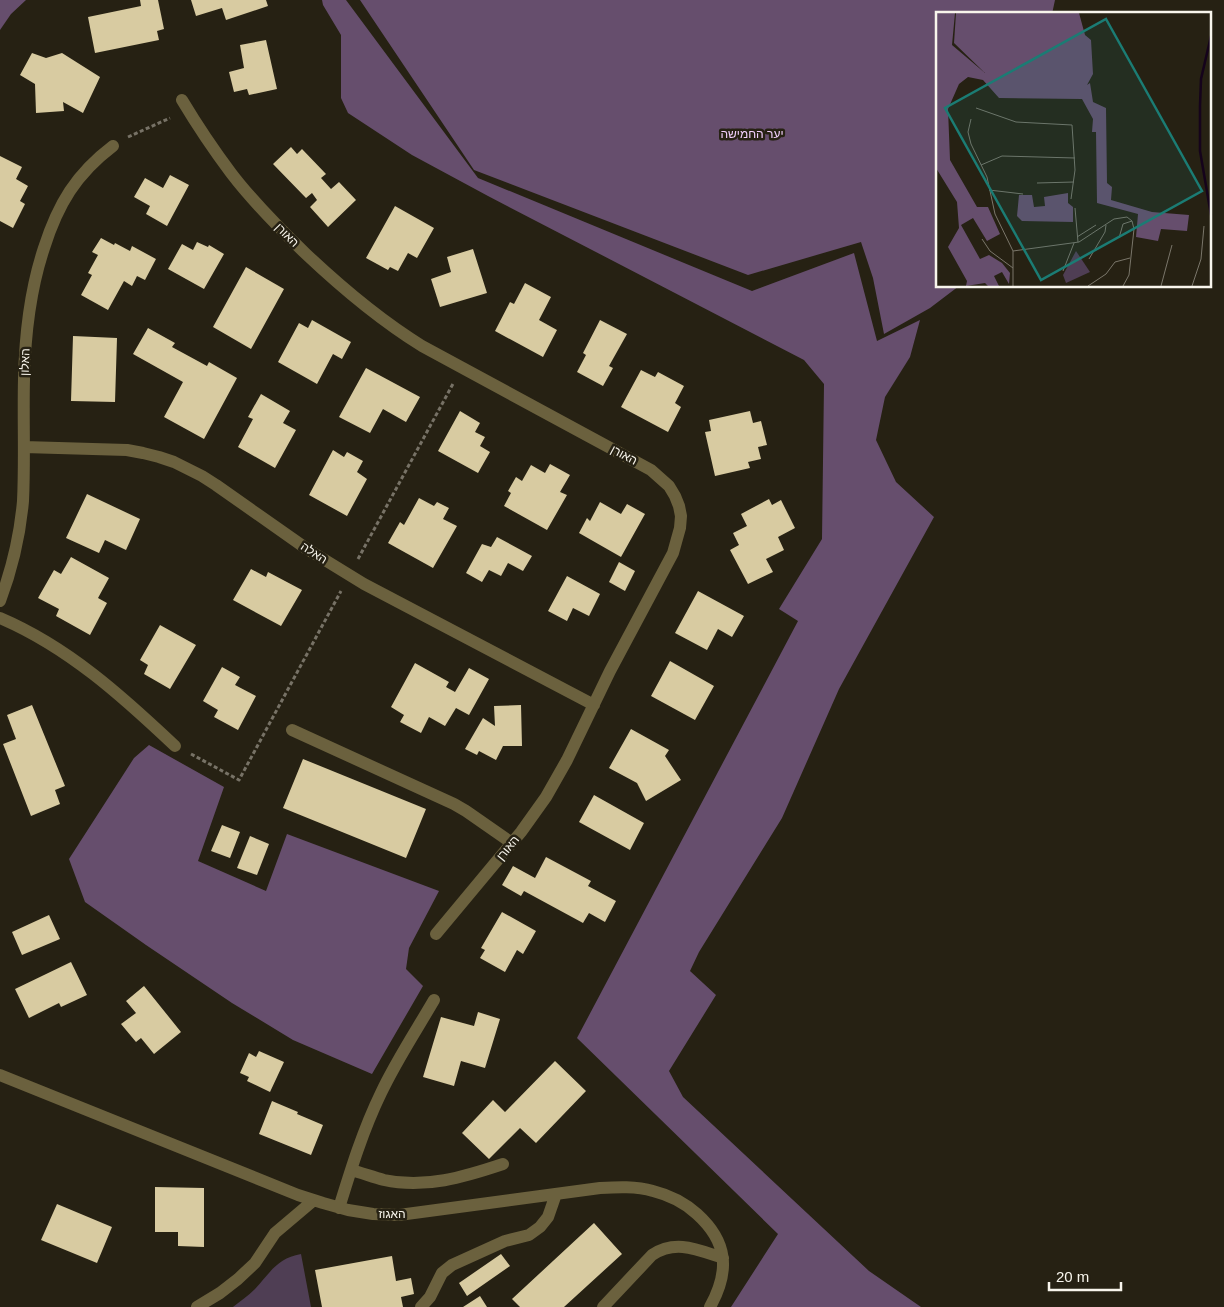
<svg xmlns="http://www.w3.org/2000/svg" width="1224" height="1307" viewBox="0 0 1224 1307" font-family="Helvetica,Heebo,sans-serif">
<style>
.green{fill:#4f3e54}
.forest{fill:#664e6d}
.building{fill:#d8cba1}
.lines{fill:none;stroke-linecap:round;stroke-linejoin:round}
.path{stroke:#777266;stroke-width:3;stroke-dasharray:4 2.5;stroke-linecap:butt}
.minor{stroke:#6b613e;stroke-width:12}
.labels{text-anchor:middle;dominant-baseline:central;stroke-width:5;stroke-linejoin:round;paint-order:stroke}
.park-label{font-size:12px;fill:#f3d0fd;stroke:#262113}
.street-label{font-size:12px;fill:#f8f5ec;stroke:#262113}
.inset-river{fill:none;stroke:#15031b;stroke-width:2.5}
.inset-road{fill:none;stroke:#7a766a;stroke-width:1}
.view{fill:#1b7c74;fill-opacity:0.15;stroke:#1b7c74;stroke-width:2.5}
.inset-edge{fill:none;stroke:#f8f5ec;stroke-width:2.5}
</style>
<rect width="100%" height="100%" fill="#262113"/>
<!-- green -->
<path class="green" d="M301,1254L311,1307H233C240,1301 248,1296 255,1289C270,1273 277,1258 301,1254Z"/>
<!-- forest -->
<path class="forest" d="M0,0H26L11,14L0,30Z
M322,0H346L478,178L752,291L854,253L877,341L920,320L910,357L885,397L876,440L896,482L934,517L839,689L782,818L699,952L690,971L716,995L669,1071L683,1097L869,1271L921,1307H731L778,1234L577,1038L798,621L779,609L822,539L824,384L804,360L488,196L412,155L348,113L341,98V35L323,5Z
M360,0H1055L1052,14H938V286H959L930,308L884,334L873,278L861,242L748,275L474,170Z
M149,745L224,787L198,861L266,891L287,834L439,891L409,948L406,969L423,986L372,1074L293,1040L232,1003L146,945L85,902L69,859L134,758Z"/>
<!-- building -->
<path class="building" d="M140,0H158L164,29L157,31L159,40L95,53L88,17L141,6Z
M191,0H266L268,6L226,20L222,8L196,16Z
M266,40L277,89L249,95L247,89L234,92L229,72L244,68L240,45Z
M32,53L46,58L62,53L100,77L83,113L63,102L64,111L36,113L35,84L20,75Z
M291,147L297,154L302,149L326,174L321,178L331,189L339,182L356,200L328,227L310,207L317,200L312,193L306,198L273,164Z
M0,156L22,167L16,179L28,186L20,201L25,204L13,228L0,221Z
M170,175L189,185L167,226L146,214L150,206L134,197L145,178L163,188Z
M395,206L434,228L417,258L408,253L398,271L390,267L388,270L366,258Z
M101,238L114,245L115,243L130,251L132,246L156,259L145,280L137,276L132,286L124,281L108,310L81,295L92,275L88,273L98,255L92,252Z
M197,242L208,247L209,245L224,254L204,289L168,269L182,244L193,250Z
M473,249L487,293L440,307L431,279L451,272L447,257Z
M246,267L284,289L251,349L213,327Z
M525,283L551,297L539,320L557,330L543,357L495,331L510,302L514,304Z
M312,320L351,342L342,359L333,354L317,384L278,362L299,323L308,328Z
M600,320L627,334L609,366L613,368L603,386L577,372L586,355L583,353Z
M148,328L175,343L172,347L207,366L209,362L237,378L204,439L164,417L183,382L133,354Z
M73,336L117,338L115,402L71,401Z
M366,368L420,397L406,422L383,409L370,433L339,417Z
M641,370L655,377L658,372L684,386L675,403L681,407L668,432L621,407Z
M261,394L290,411L283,423L296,430L275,468L238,447L253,419L248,417Z
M460,411L480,423L475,432L485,437L480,446L490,452L478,473L438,451Z
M750,411L753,423L761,421L767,445L758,447L761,459L748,462L750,468L715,476L705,432L711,431L709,420Z
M333,450L344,457L347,452L363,461L357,472L367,479L347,516L309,495Z
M550,464L570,475L560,492L567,495L547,530L504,506L511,493L508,491L516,477L522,481L531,465L545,473Z
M87,494L140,519L126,550L105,540L99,553L66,538Z
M419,498L434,506L437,502L449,508L443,519L457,526L433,568L388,543L400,522L404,525Z
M769,499L772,505L781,500L795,528L778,537L784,550L766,559L773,572L748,584L730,550L739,545L733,533L747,526L741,514Z
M600,502L621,514L627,504L645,514L621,557L579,533L587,518L590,521Z
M497,537L532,556L523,571L508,563L501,576L489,570L482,582L466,573L482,544L491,547Z
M71,557L109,578L98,598L107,603L90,635L56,616L59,609L38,598L54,570L61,574Z
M619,562L635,571L625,591L609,582Z
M251,569L266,577L268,572L302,590L281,626L233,600Z
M567,576L600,594L589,616L573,608L567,621L548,611Z
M698,591L744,616L732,637L718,629L707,650L675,633Z
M160,625L196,645L170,689L144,674L148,665L140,660Z
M670,661L714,686L695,720L651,696Z
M415,663L449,682L446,687L455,692L469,668L489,679L469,715L456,708L445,726L429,717L421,733L400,722L404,715L391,707Z
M222,667L240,677L235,685L256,696L238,730L214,717L218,710L203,701Z
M32,705L65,786L55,790L60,804L31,816L3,744L16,739L7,715Z
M521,705L522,746H503L496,760L479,751L477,755L465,749L483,718L495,726L494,706Z
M631,729L669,750L665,756L681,780L646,801L637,783L609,768Z
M303,759L426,809L406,858L283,808Z
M594,795L644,823L630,850L579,822Z
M222,825L240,832L230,858L211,851Z
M250,836L269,844L257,875L237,868Z
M546,857L591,881L588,886L616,901L605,922L589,913L583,923L524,891L521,896L502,885L513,866L535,878Z
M502,912L536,931L523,954L517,950L505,972L480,958L485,950L481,948Z
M49,915L60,939L22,955L12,932Z
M71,962L87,995L61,1007L59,1003L29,1018L15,989Z
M144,986L181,1032L154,1054L141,1038L136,1042L121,1024L136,1013L126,1001Z
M478,1012L500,1019L485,1068L461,1061L454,1086L423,1077L441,1017L474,1026Z
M259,1051L284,1062L270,1092L247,1081L249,1077L240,1073L249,1053L256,1057Z
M555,1061L586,1091L536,1143L520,1128L489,1159L462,1133L493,1100L505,1112Z
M272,1101L298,1112L297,1114L323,1125L311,1155L259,1134Z
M155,1187L204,1188V1247L178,1246V1232H155Z
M57,1204L112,1227L97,1263L41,1240Z
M594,1223L622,1254L564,1307H520L512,1299Z
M501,1254L510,1266L467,1296L459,1283Z
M392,1256L396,1281L411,1278L414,1294L401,1297L403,1307H322L315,1270Z
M480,1296L487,1307H463Z"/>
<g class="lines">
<!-- path -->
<path class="path" d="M128,137L170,118
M358,559L454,382
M191,754L239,780L341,591"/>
<!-- minor -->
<path class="minor" d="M182,100C197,125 213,149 231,173C253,202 279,228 306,254C342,288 380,320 422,346L651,470L669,486L675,496L679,506L681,516L680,528L673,553L610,671L567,760L546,797L521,832L436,934
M24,447L127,450L143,453L159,457L174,462L202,476L216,485L307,549L364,584L594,705
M0,601C12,569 20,535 23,501C25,460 23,419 24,379C25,334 30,290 44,248C58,204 76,174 113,146
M0,618C68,647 122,696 175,746
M292,730L454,804L466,811L512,843
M0,1075L298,1195L323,1203L348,1210L373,1214L399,1215L600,1188C617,1187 636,1186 653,1191C669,1195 685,1203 697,1214C728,1242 730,1271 710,1307
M351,1170C362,1173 373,1177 384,1180C425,1189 464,1177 503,1164
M339,1208C351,1169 363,1130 381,1093C396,1061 416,1031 434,1000
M197,1307L220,1293L238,1279L255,1263L275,1233L314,1200
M421,1307L430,1297L442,1273L452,1265L505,1241L529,1235L540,1227L548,1217L556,1194
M603,1307L652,1255C676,1239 698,1250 723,1258"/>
</g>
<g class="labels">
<!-- park labels -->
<g class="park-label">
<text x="752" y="134">יער החמישה</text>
</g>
<!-- street labels -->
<g class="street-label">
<text transform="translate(287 235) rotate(45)">האורן</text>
<text transform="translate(25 362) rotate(-88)">האלון</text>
<text transform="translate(624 455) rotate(28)">האורן</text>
<text transform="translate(314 553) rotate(33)">האלה</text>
<text transform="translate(508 848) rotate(-51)">האורן</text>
<text x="392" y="1214">האגוז</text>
</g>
</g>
<!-- overview -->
<g transform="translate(936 12)">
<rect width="275" height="275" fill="#262113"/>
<path d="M140,239L154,260L130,271L127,263Z" fill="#4f3e54"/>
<path d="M0,1H19L16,33L49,61L18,31L20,1H143L149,23L155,28L157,62L151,73L154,71L157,90L170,96L171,171L176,175L175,188L216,200L253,203L251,219L225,217L222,229L200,225L202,202L161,191L160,120H156L157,107L146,87L63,86L47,68L32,65L23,72L12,97L14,148L41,195H52L64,222L51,229L37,206L25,213L44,247L53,243L66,251L74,261L73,272L66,260L58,264L63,274H52L49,271L30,274L31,269L12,235L23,216L21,190L0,156ZM132,181V191L137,195V210L86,209L81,204L83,183H96L98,195L109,194L108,185Z" fill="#664e6d"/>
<path class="inset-river" d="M275,24L265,67L264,94V139L275,203"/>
<path class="inset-road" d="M40,96L80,110L136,113L139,158L135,187M35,107L32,120L35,132L51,165L59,202L77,239V274M45,153L66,144L139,146M101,171L138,170M53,178L87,182M139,196L142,230M141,225L160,213M183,226L187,212L196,209M46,227L54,239L77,256M77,239L143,230L178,207L191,205L196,209L198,217L193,263L187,274M153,247L169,220L170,213M127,259L138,231M152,274L170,262L179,250L194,246M225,274L236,233M256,274L265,247L268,214"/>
<path class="view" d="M170,7L266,179L105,268L9,96Z"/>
<rect width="275" height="275" class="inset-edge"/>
</g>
<!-- scale -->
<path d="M1049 1282v8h72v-8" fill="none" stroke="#f8f5ec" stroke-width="2.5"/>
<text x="1056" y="1282" font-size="15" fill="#f8f5ec" stroke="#262113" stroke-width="4" paint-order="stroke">20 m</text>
</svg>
